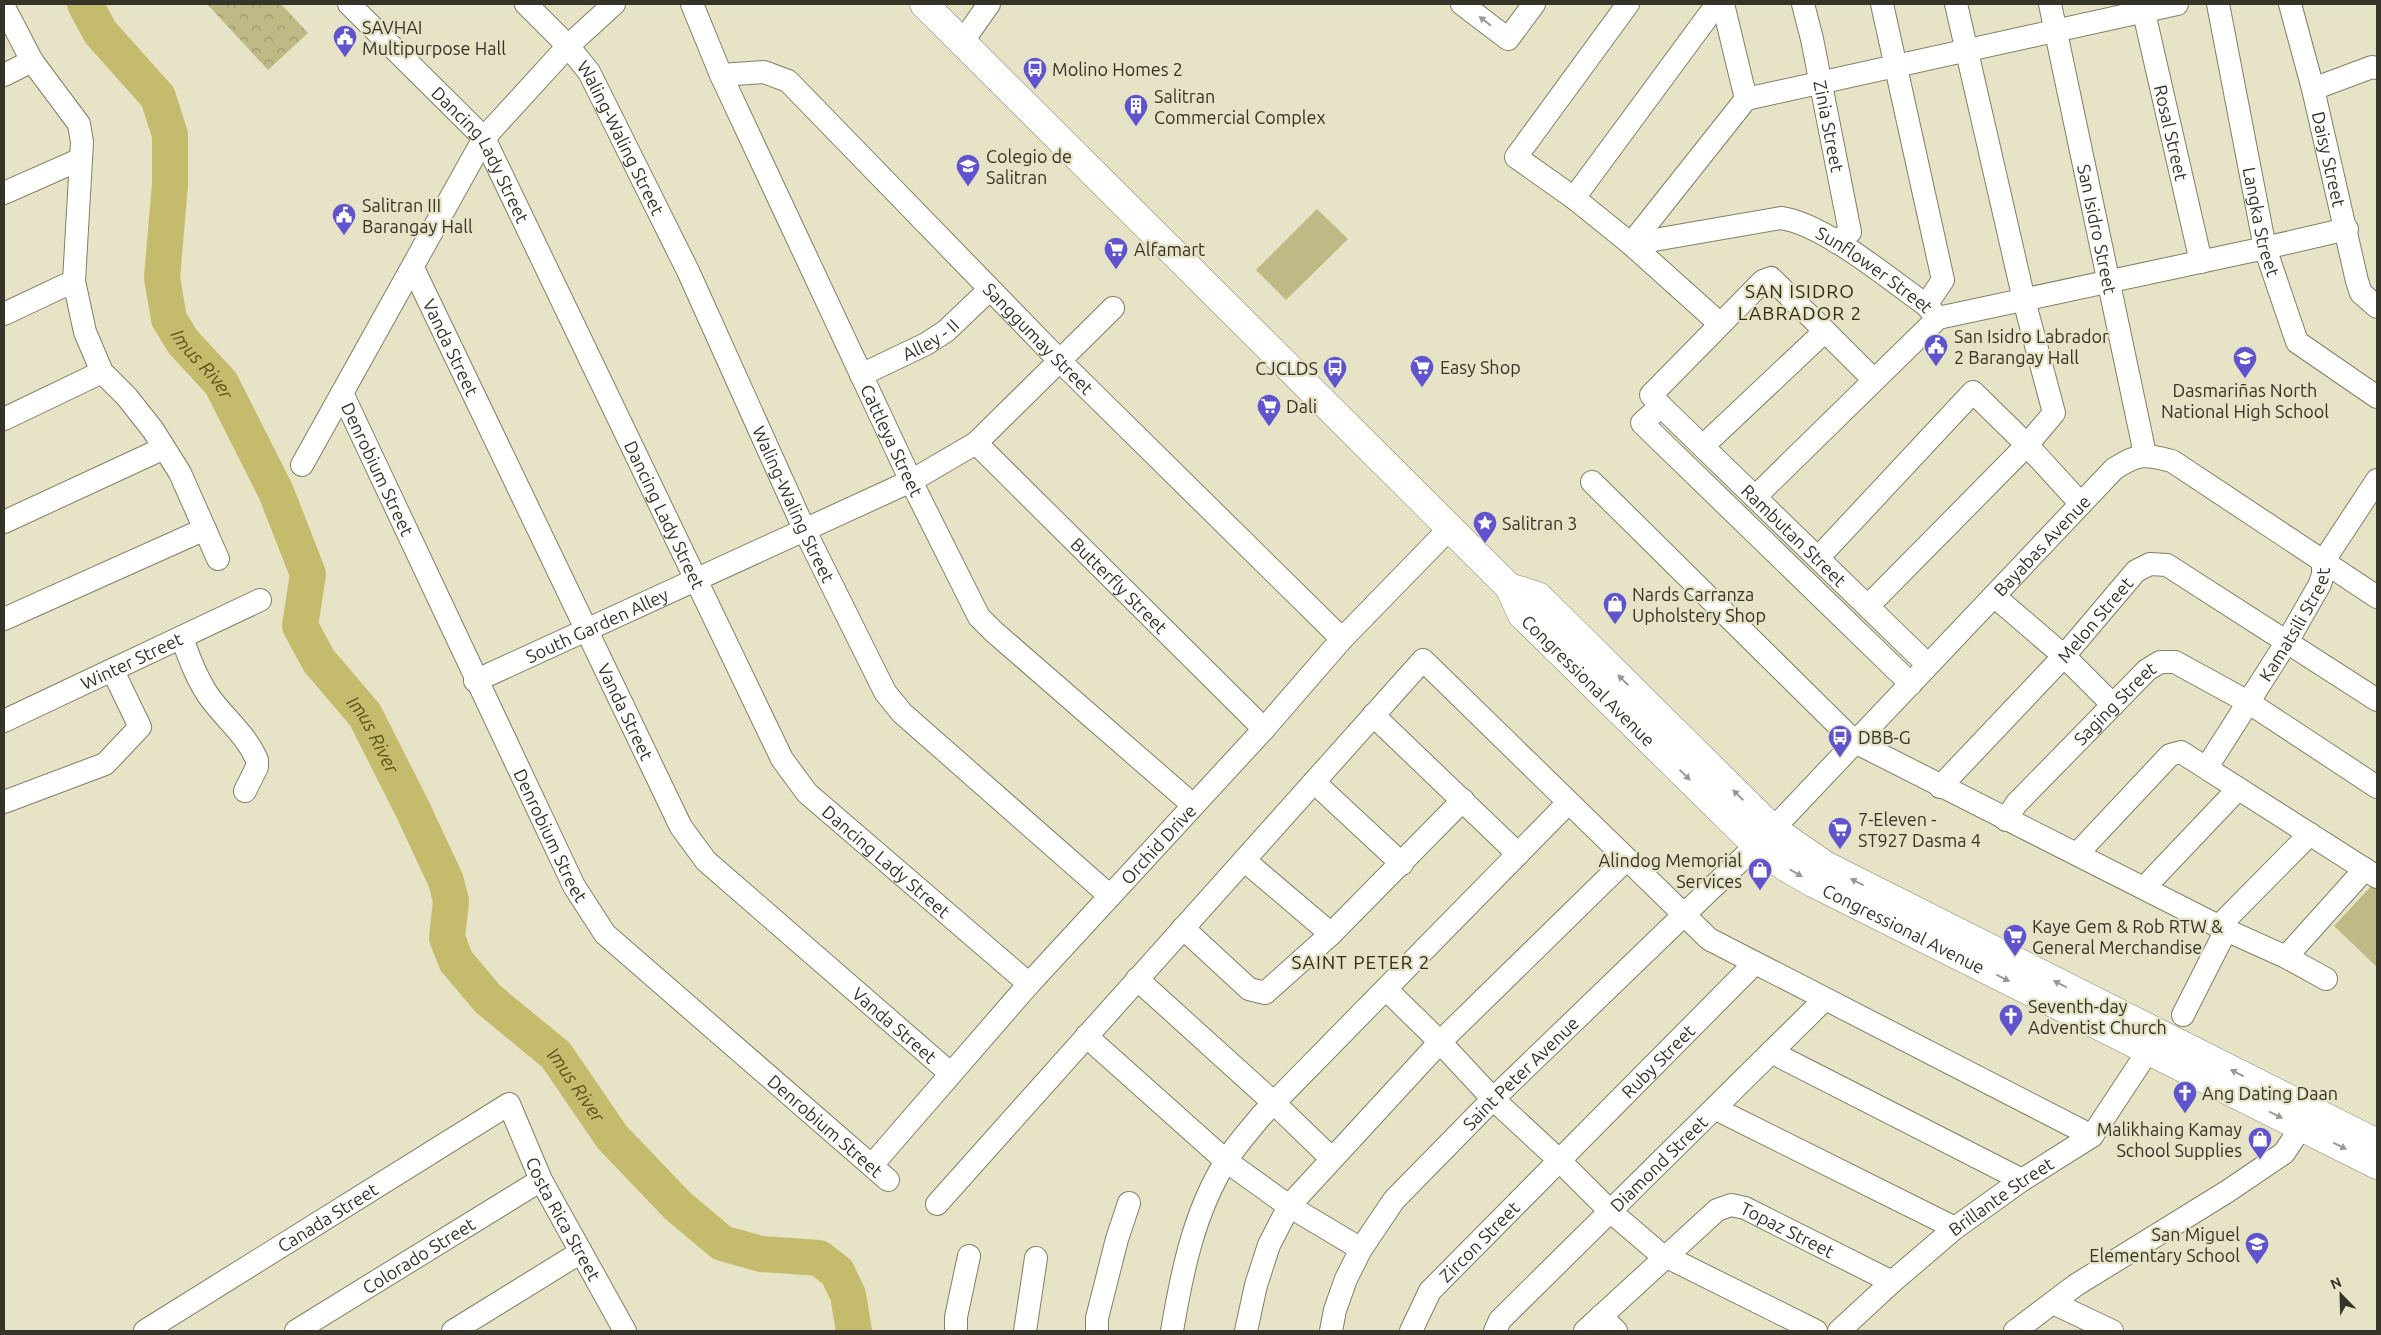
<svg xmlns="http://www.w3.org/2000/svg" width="2381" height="1335" viewBox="0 0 2381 1335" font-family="Ubuntu,sans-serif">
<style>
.green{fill:#bfb986}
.forest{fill:url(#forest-crowns)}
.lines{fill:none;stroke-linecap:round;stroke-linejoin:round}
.river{stroke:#c5bb6d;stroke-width:36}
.minor-casing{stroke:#827f65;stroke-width:24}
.major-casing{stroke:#827f65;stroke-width:29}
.minor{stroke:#fff;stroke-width:22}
.major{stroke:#fff;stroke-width:28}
.oneway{fill:#9a9a94}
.labels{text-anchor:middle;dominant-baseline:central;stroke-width:4.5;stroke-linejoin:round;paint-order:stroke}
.poi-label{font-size:18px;fill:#363429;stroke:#e6e3c6;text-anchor:start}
.street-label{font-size:18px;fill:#363429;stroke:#e6e3c6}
.neighbourhood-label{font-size:19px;letter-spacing:1px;fill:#302e17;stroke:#e6e3c6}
.water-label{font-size:19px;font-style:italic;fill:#5c551b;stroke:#e6e3c6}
</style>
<defs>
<pattern id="forest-crowns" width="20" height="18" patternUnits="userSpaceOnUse" patternTransform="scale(1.25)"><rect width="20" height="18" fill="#bfb986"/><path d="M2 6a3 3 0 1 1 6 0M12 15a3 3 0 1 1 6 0" fill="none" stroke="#9c976e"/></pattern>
</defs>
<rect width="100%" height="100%" fill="#e6e3c6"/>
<!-- green -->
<path class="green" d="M1317,209L1348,239L1286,300L1256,270Z
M2376,881L2377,882V967L2334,926Z"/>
<!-- forest -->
<path class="forest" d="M207,4H281L308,33L268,70Z"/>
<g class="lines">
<!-- river -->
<path class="river" id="s1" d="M85,4L100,32L158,97L170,135V184L162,278L169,319L183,342L221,383L276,492L308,574L300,626L319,661L365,715L413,810L446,881L451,901L447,938L456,961L488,999L556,1055L612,1137L678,1206L722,1243L761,1254L819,1258L837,1272L848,1295L854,1331"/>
<defs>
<g id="minor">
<path id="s2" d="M349,4L484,138L782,759L807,793L1029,984"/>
<path id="s3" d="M526,4L568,46L589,72L688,271L805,531L885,692L902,713L1110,896"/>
<path id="s4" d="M692,4L721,75L911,481L979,617L993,631L1193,805"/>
<path d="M1462,4L1508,39L1534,4"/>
<path d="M1628,4L1516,157L1574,198L1631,244L1719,323"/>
<path d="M1723,4L1746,99"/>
<path id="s5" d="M1803,4L1812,39L1850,232L1836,242"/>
<path d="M1882,4L1943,280L1926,305"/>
<path id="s6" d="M2050,4L2145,454"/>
<path id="s7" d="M2142,4L2201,262"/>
<path id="s8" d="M2218,4L2265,248L2297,342L2377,397"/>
<path id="s9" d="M2290,4L2313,89L2357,281L2361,293L2377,307"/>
<path d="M4,7L32,61L79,124L82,142L74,281L85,332L102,372L127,397L153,430L180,473L218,559"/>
<path d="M963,41L989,4"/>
<path d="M4,75L32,61"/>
<path id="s10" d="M721,75L764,72L788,81L1059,360L1342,639"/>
<path d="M2313,89L2372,67L2377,68"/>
<path d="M4,193L81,159"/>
<path d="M1574,198L1717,4"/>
<path d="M1631,244L1746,99L2177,4"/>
<path id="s11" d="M1631,244L1781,218C1824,224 1889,279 1926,305L1938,318"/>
<path id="s12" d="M413,268L681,827L706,861L950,1073"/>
<path d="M4,314L74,281"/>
<path d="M1938,318L2265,248L2347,229"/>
<path d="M1825,331L1874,380"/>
<path id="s13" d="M861,375L926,344L946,331L989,290"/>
<path id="s14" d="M342,393L574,886L605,934L888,1180"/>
<path d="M1661,406L1642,423L1911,684"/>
<path d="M4,419L102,372"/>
<path id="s15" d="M976,443L1264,729"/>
<path id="s16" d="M1703,446L1825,331L1771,278L1763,281L1651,395L1661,406L1928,665"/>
<path d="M302,465L484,138L568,46L614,4"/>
<path d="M1592,482L1855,742L2226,930L2286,957L2326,979"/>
<path d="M1755,497L1938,318"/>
<path d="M4,522L164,448"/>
<path d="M1818,558L1973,392L2027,445L2081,504"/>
<path d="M1994,596L2064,656L2113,705"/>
<path d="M1868,606L2027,445L2054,413L2024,300L1956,4"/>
<path d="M4,619L205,529"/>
<path d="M182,638C189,657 196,677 208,695C223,717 246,734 257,760V767L245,791"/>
<path id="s17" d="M475,681L911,481L976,443L1113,308"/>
<path d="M1373,715L1518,854"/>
<path id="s18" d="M4,721L260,600"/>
<path id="s19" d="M2207,767L2288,640L2320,584L2323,574V562L2377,480"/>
<path d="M1314,782L1402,864"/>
<path id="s20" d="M1940,787L2064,656L2136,571L2150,564L2167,565L2377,700"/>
<path d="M4,802L105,764L140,727L113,671"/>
<path id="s21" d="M2006,820L2016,804L2147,670L2160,662H2175L2248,702L2377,787"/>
<path d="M2077,854L2170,755L2181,752L2377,877"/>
<path d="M1244,860L1331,934"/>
<path d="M2144,888L2238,789"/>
<path d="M2219,926L2310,834"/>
<path d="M1183,928L1249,989L1265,993L1331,934L1463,800"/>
<path d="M2286,957L2365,869"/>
<path d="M1137,979L1274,1103L1332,1159"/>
<path d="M1386,989L1440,1042L1493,1099L1559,1160L1610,1211L1659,1253L1816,1331"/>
<path d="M2183,1015L2226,930"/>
<path d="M1086,1036L1226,1161L1289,1206L1361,1249"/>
<path d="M1771,1052L2022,1180"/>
<path d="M1716,1109L1955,1228"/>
<path id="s22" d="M872,1165L1029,984L1264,729L1342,639L1450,528"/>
<path d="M937,1204L1423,660L1709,939L2092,1136"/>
<path d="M2053,1303L2112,1331"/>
<path d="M1601,1316L1616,1331"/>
<path id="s23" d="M145,1331L509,1104L541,1180L625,1331"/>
<path id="s24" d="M296,1331L541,1180"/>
<path d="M453,1331L581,1252"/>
<path d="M956,1331V1317L969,1256"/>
<path d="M1025,1331L1036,1258"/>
<path d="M1097,1331V1318L1117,1239L1129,1203"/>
<path d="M1172,1331C1182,1272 1194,1212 1226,1161C1236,1145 1249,1131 1261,1116L1568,803"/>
<path d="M1246,1331L1256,1285L1269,1245L1289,1206L1440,1042L1626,860"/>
<path id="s25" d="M1331,1331L1335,1310L1346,1279L1361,1249L1394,1200L1493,1099L1773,829L2114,469C2138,453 2145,454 2172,461L2377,597"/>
<path id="s26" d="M1411,1331L1430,1291L1755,963"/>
<path id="s27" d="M1495,1331L1500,1320L1825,999"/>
<path id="s28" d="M1585,1331L1717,1210L1731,1205L1745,1208L1892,1282"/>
<path id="s29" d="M1839,1331L1892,1282L1955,1228L2022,1180L2092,1136L2148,1051"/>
<path d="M2015,1331L2076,1285L2228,1191L2284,1153L2310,1114"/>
</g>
<g id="major">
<path id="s30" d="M924,4L1509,587L1522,615L1756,845L1785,867L1813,883L2377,1165"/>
<path d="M1509,587L1538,596L1773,829L1825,865L2377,1143"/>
</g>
</defs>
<!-- minor casing -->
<use href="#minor" class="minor-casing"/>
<!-- major casing -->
<use href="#major" class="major-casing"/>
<!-- minor -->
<use href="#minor" class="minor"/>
<!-- major -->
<use href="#major" class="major"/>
</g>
<!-- one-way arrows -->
<defs><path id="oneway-solid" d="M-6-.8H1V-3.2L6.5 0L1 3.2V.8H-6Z" transform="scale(1.25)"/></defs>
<g class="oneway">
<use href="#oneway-solid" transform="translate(1485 21) rotate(-142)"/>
<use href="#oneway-solid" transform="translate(1623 680) rotate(-135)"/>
<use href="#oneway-solid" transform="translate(1685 775) rotate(44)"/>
<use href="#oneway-solid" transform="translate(1738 795) rotate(-135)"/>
<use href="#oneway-solid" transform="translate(1796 873) rotate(30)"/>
<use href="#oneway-solid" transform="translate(1857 882) rotate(-153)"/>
<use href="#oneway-solid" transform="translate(2003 978) rotate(27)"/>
<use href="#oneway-solid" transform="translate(2060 984) rotate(-153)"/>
<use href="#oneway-solid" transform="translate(2237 1073) rotate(-153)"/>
<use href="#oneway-solid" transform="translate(2276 1115) rotate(26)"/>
<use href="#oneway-solid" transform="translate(2340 1146) rotate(26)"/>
</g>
<!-- icons -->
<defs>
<symbol id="civic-pin" viewBox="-11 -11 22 30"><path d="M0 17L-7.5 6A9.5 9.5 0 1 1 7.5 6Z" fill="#5f54cd" stroke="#e6e3c6"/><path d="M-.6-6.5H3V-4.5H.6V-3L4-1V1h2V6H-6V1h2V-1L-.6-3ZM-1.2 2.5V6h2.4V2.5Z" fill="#fff"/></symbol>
<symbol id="bus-pin" viewBox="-11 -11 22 30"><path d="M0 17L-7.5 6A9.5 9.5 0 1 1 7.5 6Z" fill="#5f54cd" stroke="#e6e3c6"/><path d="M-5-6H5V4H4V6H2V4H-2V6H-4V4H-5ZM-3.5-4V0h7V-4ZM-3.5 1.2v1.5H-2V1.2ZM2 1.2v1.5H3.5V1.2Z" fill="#fff"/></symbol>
<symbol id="building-pin" viewBox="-11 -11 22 30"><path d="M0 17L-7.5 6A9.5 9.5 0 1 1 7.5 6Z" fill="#5f54cd" stroke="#e6e3c6"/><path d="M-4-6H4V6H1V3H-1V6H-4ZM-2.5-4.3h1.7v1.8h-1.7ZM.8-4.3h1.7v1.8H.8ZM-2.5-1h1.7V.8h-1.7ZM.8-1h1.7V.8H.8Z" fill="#fff"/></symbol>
<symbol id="university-pin" viewBox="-11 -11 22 30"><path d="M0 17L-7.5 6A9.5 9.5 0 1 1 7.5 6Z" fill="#5f54cd" stroke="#e6e3c6"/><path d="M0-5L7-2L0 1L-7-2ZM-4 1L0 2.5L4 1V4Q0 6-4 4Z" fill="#fff"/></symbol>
<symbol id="supermarket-pin" viewBox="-11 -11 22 30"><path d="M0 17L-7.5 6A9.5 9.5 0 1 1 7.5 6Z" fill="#5f54cd" stroke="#e6e3c6"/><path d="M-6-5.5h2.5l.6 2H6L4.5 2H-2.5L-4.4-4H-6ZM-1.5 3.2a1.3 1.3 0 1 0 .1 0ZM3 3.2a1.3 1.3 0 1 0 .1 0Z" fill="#fff"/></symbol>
<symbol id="school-pin" viewBox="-11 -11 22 30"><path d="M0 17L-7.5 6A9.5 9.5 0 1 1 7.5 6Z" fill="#5f54cd" stroke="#e6e3c6"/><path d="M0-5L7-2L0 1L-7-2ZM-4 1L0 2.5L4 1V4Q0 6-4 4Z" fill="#fff"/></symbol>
<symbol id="sight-pin" viewBox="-11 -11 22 30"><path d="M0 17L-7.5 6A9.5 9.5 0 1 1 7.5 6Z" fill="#5f54cd" stroke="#e6e3c6"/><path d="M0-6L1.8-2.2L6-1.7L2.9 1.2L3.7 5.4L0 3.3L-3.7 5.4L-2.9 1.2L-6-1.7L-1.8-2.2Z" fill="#fff"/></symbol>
<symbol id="shop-pin" viewBox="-11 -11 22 30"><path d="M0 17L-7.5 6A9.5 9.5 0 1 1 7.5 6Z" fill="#5f54cd" stroke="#e6e3c6"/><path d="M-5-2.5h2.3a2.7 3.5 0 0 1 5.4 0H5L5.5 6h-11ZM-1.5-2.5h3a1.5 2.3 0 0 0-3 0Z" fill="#fff"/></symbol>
<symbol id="church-pin" viewBox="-11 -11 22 30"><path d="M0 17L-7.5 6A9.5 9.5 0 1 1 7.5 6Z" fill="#5f54cd" stroke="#e6e3c6"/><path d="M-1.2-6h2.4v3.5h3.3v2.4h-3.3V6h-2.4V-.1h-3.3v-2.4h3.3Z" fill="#fff"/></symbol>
</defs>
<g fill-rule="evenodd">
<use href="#civic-pin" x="331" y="23" width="28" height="38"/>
<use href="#bus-pin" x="1021" y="55" width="28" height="38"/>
<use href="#building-pin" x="1122" y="92" width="28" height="38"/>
<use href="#university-pin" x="954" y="152" width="28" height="38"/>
<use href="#civic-pin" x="330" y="201" width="28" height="38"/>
<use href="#supermarket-pin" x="1102" y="235" width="28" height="38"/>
<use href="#civic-pin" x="1922" y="332" width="28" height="38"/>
<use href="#school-pin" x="2231" y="344" width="28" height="38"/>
<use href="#supermarket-pin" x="1408" y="353" width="28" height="38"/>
<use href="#bus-pin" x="1321" y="354" width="28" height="38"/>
<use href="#supermarket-pin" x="1255" y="392" width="28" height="38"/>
<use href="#sight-pin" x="1471" y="509" width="28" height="38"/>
<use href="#shop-pin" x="1601" y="590" width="28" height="38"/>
<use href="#bus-pin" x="1826" y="723" width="28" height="38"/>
<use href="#supermarket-pin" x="1826" y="815" width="28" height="38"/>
<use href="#shop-pin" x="1746" y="856" width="28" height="38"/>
<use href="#supermarket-pin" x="2001" y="922" width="28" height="38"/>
<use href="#church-pin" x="1997" y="1002" width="28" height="38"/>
<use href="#church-pin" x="2171" y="1079" width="28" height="38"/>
<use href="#shop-pin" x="2246" y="1125" width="28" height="38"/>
<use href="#school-pin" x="2243" y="1230" width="28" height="38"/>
</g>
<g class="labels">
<!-- poi labels -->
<g class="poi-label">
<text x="362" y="27">SAVHAI<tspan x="362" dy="21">Multipurpose Hall</tspan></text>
<text x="1052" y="69">Molino Homes 2</text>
<text x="1154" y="96">Salitran<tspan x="1154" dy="21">Commercial Complex</tspan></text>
<text x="986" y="156">Colegio de<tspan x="986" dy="21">Salitran</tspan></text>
<text x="362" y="205">Salitran III<tspan x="362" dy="21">Barangay Hall</tspan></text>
<text x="1134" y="249">Alfamart</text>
<text x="1954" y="336">San Isidro Labrador<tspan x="1954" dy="21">2 Barangay Hall</tspan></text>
<text x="1440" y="367">Easy Shop</text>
<text x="1318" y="368" text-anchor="end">CJCLDS</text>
<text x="2245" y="390" text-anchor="middle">Dasmariñas North<tspan x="2245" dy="21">National High School</tspan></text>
<text x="1286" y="406">Dali</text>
<text x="1502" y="523">Salitran 3</text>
<text x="1632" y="594">Nards Carranza<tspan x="1632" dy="21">Upholstery Shop</tspan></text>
<text x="1858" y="737">DBB-G</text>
<text x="1858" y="819">7-Eleven -<tspan x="1858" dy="21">ST927 Dasma 4</tspan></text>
<text x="1742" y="860" text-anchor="end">Alindog Memorial<tspan x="1742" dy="21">Services</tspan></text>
<text x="2032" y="926">Kaye Gem &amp; Rob RTW &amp;<tspan x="2032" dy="21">General Merchandise</tspan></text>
<text x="2028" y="1006">Seventh-day<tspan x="2028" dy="21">Adventist Church</tspan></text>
<text x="2202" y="1093">Ang Dating Daan</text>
<text x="2242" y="1129" text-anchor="end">Malikhaing Kamay<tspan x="2242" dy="21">School Supplies</tspan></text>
<text x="2240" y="1234" text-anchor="end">San Miguel<tspan x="2240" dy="21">Elementary School</tspan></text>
</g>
<!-- street labels -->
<g class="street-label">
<text stroke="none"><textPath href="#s5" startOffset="125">Zinia Street</textPath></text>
<text stroke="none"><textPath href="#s7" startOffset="132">Rosal Street</textPath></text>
<text stroke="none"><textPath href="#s3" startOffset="166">Waling-Waling Street</textPath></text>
<text stroke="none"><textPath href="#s2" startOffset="202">Dancing Lady Street</textPath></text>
<text stroke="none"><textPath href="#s9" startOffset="160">Daisy Street</textPath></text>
<text stroke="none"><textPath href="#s8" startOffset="222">Langka Street</textPath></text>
<text stroke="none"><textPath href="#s6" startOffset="230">San Isidro Street</textPath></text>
<text stroke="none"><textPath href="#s11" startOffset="260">Sunflower Street</textPath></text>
<text stroke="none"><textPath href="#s13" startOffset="78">Alley - II</textPath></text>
<text stroke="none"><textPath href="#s10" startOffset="428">Sanggumay Street</textPath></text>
<text stroke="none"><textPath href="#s12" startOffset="88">Vanda Street</textPath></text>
<text stroke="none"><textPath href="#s4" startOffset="480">Cattleya Street</textPath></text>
<text stroke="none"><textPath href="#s14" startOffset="84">Denrobium Street</textPath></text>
<text stroke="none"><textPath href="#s3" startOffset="571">Waling-Waling Street</textPath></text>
<text stroke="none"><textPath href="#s2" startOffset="608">Dancing Lady Street</textPath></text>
<text stroke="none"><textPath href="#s16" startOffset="612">Rambutan Street</textPath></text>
<text stroke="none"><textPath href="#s25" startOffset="1068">Bayabas Avenue</textPath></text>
<text stroke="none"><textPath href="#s15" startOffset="202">Butterfly Street</textPath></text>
<text stroke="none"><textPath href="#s20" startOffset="228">Melon Street</textPath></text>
<text stroke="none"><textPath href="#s19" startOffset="168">Kamatsili Street</textPath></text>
<text stroke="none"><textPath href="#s17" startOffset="134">South Garden Alley</textPath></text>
<text stroke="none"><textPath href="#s18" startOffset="141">Winter Street</textPath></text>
<text stroke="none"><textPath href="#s30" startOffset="950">Congressional Avenue</textPath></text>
<text stroke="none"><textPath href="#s21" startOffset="160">Saging Street</textPath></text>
<text stroke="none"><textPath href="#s12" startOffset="492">Vanda Street</textPath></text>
<text stroke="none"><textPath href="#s14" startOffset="489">Denrobium Street</textPath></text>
<text stroke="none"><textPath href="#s22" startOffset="430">Orchid Drive</textPath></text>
<text stroke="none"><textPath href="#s2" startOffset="1026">Dancing Lady Street</textPath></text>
<text stroke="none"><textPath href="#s30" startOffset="1355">Congressional Avenue</textPath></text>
<text stroke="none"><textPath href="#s12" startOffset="912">Vanda Street</textPath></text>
<text stroke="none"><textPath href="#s26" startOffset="368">Ruby Street</textPath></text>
<text stroke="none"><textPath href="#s25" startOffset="326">Saint Peter Avenue</textPath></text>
<text stroke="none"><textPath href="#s14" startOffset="894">Denrobium Street</textPath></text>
<text stroke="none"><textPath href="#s27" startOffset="235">Diamond Street</textPath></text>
<text stroke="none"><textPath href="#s29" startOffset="211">Brillante Street</textPath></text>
<text stroke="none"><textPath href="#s23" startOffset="215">Canada Street</textPath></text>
<text stroke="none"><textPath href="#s23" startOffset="556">Costa Rica Street</textPath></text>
<text stroke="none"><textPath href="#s28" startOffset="256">Topaz Street</textPath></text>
<text stroke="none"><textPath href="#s26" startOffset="114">Zircon Street</textPath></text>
<text stroke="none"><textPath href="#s24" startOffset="144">Colorado Street</textPath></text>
</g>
<!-- neighbourhood labels -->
<g class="neighbourhood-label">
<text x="1800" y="291">SAN ISIDRO<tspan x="1800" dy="22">LABRADOR 2</tspan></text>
<text x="1361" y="962">SAINT PETER 2</text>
</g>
<!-- water labels -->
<g class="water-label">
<text stroke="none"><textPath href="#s1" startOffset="400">Imus River</textPath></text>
<text stroke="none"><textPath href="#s1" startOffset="821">Imus River</textPath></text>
<text stroke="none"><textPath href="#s1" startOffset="1241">Imus River</textPath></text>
</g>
</g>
<!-- border -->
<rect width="2381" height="1335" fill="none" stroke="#363429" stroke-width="10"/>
<!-- north arrow -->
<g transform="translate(2341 1295) rotate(337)" stroke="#e6e3c6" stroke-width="4" paint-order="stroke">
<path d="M0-4L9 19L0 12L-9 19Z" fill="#363429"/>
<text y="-8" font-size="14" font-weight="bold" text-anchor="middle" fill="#363429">N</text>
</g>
</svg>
